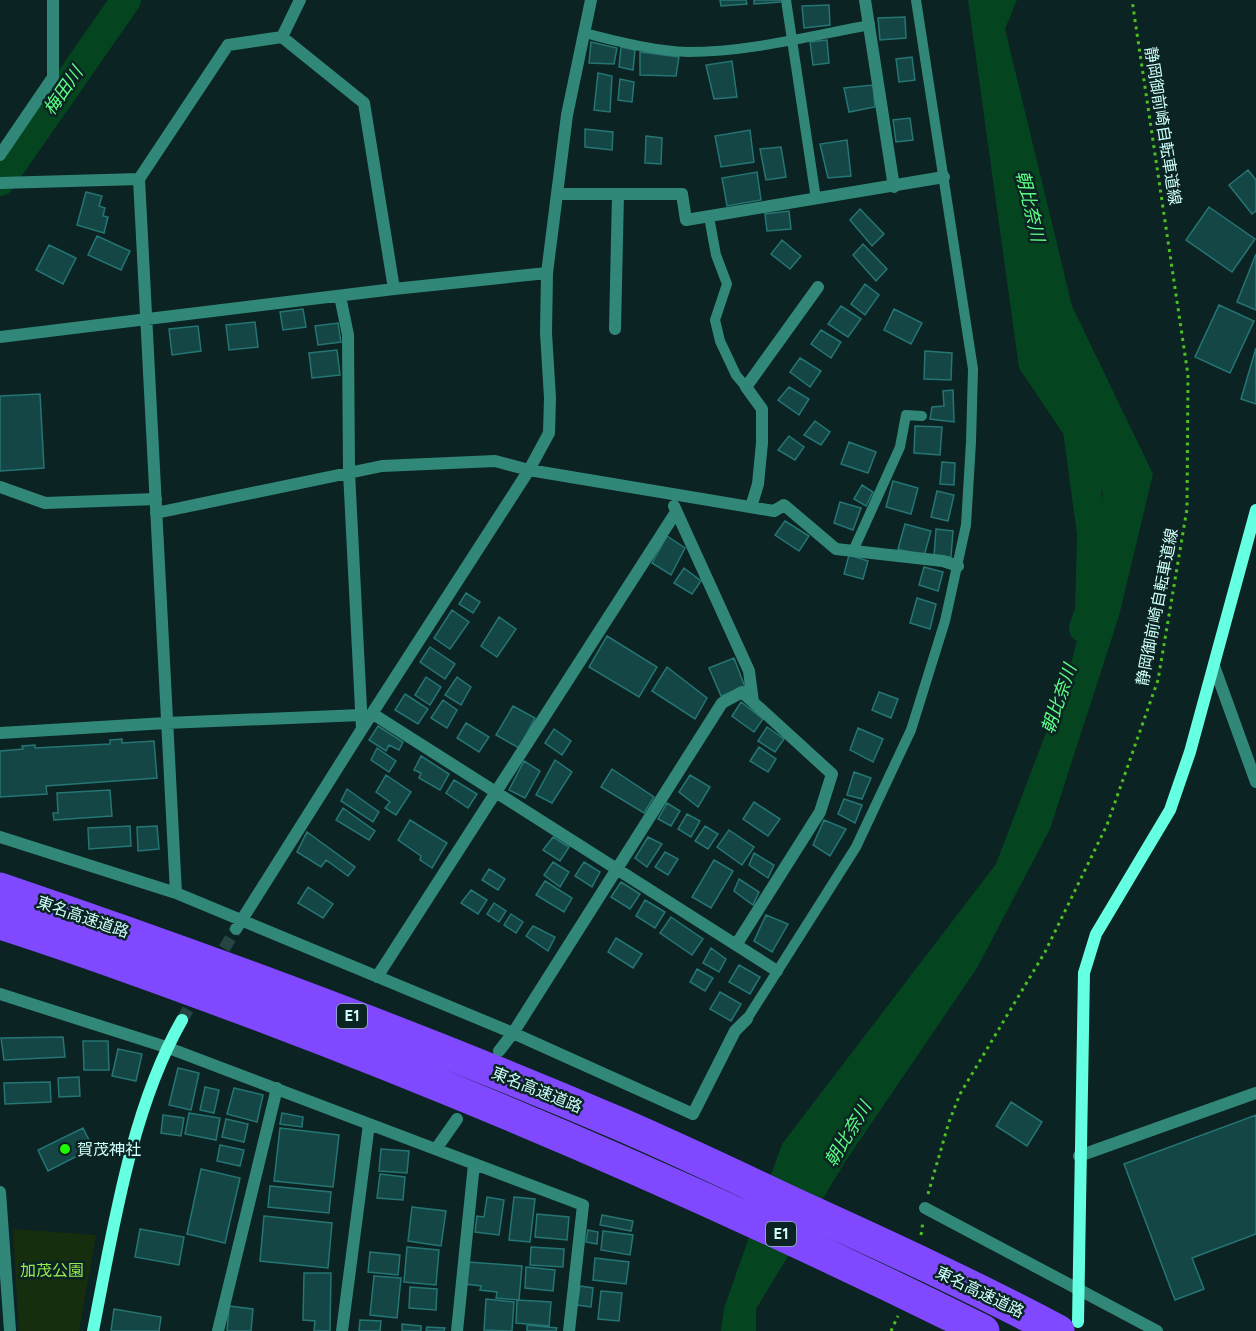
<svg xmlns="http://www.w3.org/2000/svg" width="1256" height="1331" viewBox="0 0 1256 1331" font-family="Figtree,'Noto Sans JP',sans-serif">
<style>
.green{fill:#162e0e}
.water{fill:#04441f}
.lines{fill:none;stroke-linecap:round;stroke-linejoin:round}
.river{stroke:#04441f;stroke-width:30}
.building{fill:#154646;stroke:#257574;stroke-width:1.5}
.street-tunnel{stroke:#284442;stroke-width:12;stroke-dasharray:12 6;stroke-linecap:butt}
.path{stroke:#4cc021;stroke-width:3;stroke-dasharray:3 4.5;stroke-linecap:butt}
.lane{stroke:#318879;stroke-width:10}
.street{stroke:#318879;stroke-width:12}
.secondary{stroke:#65ffe2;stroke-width:12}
.highway{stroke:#8149ff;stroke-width:33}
.poi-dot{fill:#1cf900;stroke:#0b2322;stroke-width:2}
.labels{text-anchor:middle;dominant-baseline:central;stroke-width:5;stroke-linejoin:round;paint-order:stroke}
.shield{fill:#0b2322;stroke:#94bdb9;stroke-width:1.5}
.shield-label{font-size:15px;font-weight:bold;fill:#cefffa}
.street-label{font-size:16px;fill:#cefffa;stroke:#0b2322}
.poi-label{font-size:16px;fill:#cefffa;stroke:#0b2322;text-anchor:start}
.park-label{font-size:16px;fill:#96ec4d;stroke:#0b2322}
.water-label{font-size:18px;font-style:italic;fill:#5cff85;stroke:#0b2322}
</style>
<rect width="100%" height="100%" fill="#0b2322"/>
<!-- green -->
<path class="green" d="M13,1229L96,1235L79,1331H19Z"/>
<!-- water -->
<path class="water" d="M968,0H1017L1005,29L1072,306L1153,474L1119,616L1050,829L977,968L845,1162L756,1309V1331H721L724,1308L782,1144L996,864L1068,675L1091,588L1103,493L1019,368Z"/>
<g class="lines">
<!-- river -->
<path class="river" d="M0,181L126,0
M1077,423L1092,533L1090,611L1084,628"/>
</g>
<!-- building -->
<path class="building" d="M720,0H746L747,4L721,6Z
M754,0H780V2L754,4Z
M829,5L830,25L804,28L802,6Z
M905,17L906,38L880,40L878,18Z
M827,40L829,63L813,65L810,42Z
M591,42L617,48L614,64L589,63Z
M621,47L635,50L633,70L619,67Z
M640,52L679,57L676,76L640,75Z
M912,57L915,80L899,82L896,59Z
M732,61L737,97L714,99L706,65Z
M598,73L612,76L610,112L594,110Z
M620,79L634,82L632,102L618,100Z
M873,85L875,107L849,112L844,88Z
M910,118L913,140L896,142L893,120Z
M585,129L613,132L612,150L585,147Z
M750,130L754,162L721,167L715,136Z
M646,136L662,138L661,164L645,163Z
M847,140L851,176L828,178L820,144Z
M781,147L786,177L766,180L760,149Z
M1248,170L1256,180V211L1252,214L1229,185Z
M757,172L761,200L727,206L722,178Z
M86,192L102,196L99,206L105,208L103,216L108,217L104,233L77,225Z
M1209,207L1255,239L1232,272L1186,240Z
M860,209L884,234L872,246L850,220Z
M789,211L791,229L767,231L765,214Z
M97,236L130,251L121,270L88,255Z
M782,240L801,256L790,269L771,254Z
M863,244L887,269L876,281L853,255Z
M49,245L76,258L63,284L36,270Z
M1256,254V310L1237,302Z
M865,284L879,295L865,315L851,304Z
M1219,305L1254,321L1230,373L1195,357Z
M841,306L861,319L848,337L828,324Z
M303,309L306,327L283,330L280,312Z
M894,309L922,323L911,344L884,330Z
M255,322L258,347L229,350L226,325Z
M338,323L341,342L318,345L315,326Z
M198,326L201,351L172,355L169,329Z
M821,330L841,342L831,358L811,344Z
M1256,348V404L1241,399Z
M337,350L340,375L312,378L309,353Z
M925,351L952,353L951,380L924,379Z
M800,358L821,371L810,387L790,372Z
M789,387L809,399L799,415L778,400Z
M953,390L954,422L930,419L932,407L944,406L943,391Z
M40,394L44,468L0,471V396Z
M815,421L830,432L821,445L804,435Z
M915,426L942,427L940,455L914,453Z
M789,436L804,447L795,460L778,450Z
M849,442L876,452L868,473L841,464Z
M942,462L955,463L954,485L940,484Z
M893,481L918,488L911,514L886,507Z
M862,485L873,492L866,506L854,499Z
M937,491L954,495L948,521L931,517Z
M840,502L861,508L853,530L834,523Z
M785,521L809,536L799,551L775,535Z
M905,524L931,531L924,556L898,549Z
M936,529L953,531L951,557L934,556Z
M667,536L685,548L671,575L652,563Z
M849,555L868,561L863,579L844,574Z
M924,567L943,572L938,591L919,585Z
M684,568L701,581L692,594L674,583Z
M466,593L480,602L473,613L459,604Z
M917,598L936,604L930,629L910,623Z
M452,610L469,622L450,649L434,638Z
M499,617L516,629L497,657L481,646Z
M607,636L657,667L639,697L589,667Z
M430,647L455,664L445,679L420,662Z
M734,658L745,687L721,696L709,668Z
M667,667L707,698L695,719L652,691Z
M426,677L441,687L430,705L415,695Z
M457,677L471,687L461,705L445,695Z
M879,692L898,699L891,718L872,710Z
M405,694L428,709L418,724L395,710Z
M443,700L457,710L447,728L431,718Z
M741,702L763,719L754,732L732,716Z
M513,706L535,718L519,748L496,735Z
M466,723L489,737L479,752L457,738Z
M378,726L403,742L399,750L389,745L386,751L369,740Z
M767,727L784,739L775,752L758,741Z
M858,728L883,739L873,762L850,750Z
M554,729L571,741L562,755L545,743Z
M122,739V743L154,741L157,778L46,786L47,794L0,797V751L23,749L22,746L35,745V748L110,744V740Z
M759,747L776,759L768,772L750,761Z
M377,748L396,761L389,772L371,760Z
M421,756L449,774L440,790L419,778L421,773L414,770Z
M555,760L572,772L552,803L536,795Z
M524,761L540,771L525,798L509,790Z
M612,769L654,797L644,813L601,787Z
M854,772L871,778L862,799L847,795Z
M386,775L411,792L396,815L385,808L390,802L376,792Z
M690,775L710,787L698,807L679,792Z
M454,780L477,794L468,808L446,793Z
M347,789L379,812L373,822L341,801Z
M110,790L112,816L54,820L53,813H58L57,793Z
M844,799L862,805L855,823L838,814Z
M754,802L780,819L768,836L743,819Z
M667,803L680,811L671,826L658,819Z
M343,808L375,831L369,840L336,820Z
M687,814L700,821L691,837L678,829Z
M410,820L447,843L432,868L420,860L421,856L398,840Z
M824,820L846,829L830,856L813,845Z
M130,826L131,846L89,849L88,828Z
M157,826L159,849L138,851L137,827Z
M705,826L718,834L708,849L695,841Z
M729,830L754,847L742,865L717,847Z
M307,832L355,867L348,876L326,860L321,867L297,852Z
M553,837L569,847L560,861L543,850Z
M648,837L662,844L647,867L635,858Z
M665,852L678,859L668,875L655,867Z
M754,853L774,865L768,878L749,865Z
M714,860L733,871L711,908L692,897Z
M553,862L569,872L560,887L544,875Z
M584,862L600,872L592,887L575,876Z
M489,869L505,879L498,890L482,880Z
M739,879L759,892L753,905L734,891Z
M545,881L572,898L564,912L536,895Z
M621,882L640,894L630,909L611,897Z
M308,887L333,904L323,918L298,903Z
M471,890L487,900L478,914L461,903Z
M645,900L665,912L655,928L636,916Z
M494,903L506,911L499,922L487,914Z
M511,914L523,922L516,933L504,925Z
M766,915L788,924L772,952L754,941Z
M671,917L703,939L692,955L660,933Z
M533,926L555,937L548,951L526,936Z
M616,938L642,954L633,968L608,952Z
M711,948L726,959L719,972L703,963Z
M739,965L760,977L750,994L729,982Z
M697,969L713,978L705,991L690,982Z
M720,992L741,1004L731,1021L710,1009Z
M63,1037L65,1057L4,1060L1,1038Z
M83,1041H108L109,1070H84Z
M118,1049L142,1054L136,1081L112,1076Z
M178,1068L199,1073L191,1110L169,1105Z
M79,1077L80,1096L59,1097L58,1078Z
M50,1082L51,1102L5,1104L4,1083Z
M205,1087L219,1090L214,1113L200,1110Z
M234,1088L263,1095L257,1122L227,1114Z
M1011,1102L1042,1122L1027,1146L996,1126Z
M189,1113L220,1118L216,1140L185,1134Z
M282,1113L303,1117L302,1127L280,1124Z
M163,1115L184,1118L181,1136L161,1133Z
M1256,1115V1234L1192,1258L1204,1289L1175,1300L1124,1164Z
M226,1119L248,1124L244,1142L222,1137Z
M83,1128L93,1148L48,1171L38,1150Z
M280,1128L339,1135L333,1187L274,1181Z
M220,1145L244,1150L240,1166L217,1161Z
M381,1149L409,1151L407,1173L379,1171Z
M201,1169L240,1178L225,1243L187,1234Z
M380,1174L405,1177L403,1200L377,1198Z
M270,1186L331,1192L329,1213L268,1207Z
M487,1197L504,1200L499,1235L475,1232L477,1216L484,1217Z
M514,1197L535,1199L530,1242L509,1240Z
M412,1207L446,1211L441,1246L408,1241Z
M537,1214L569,1217L567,1240L535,1237Z
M602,1215L633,1221L631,1231L600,1225Z
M264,1216L332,1223L328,1268L260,1261Z
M140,1229L184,1237L179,1265L135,1257Z
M588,1230L598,1232L597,1244L586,1242Z
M603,1231L633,1235L630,1255L601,1250Z
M407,1247L439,1250L436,1285L404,1282Z
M531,1247L564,1249L563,1267L530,1265Z
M370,1252L400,1255L398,1275L368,1272Z
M595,1258L629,1262L626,1284L593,1280Z
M468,1262L522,1266L519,1300L496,1298L497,1292L480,1290L481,1286L466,1284Z
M526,1267L555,1270L553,1291L525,1288Z
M304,1273H331L330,1331H314L315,1321L303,1320Z
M374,1276L401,1278L397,1318L370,1315Z
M580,1286L593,1288L591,1307L577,1305Z
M410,1287L437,1289L436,1310L409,1308Z
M601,1291L622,1293L619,1321L598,1319Z
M486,1299L514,1302L512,1331L484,1330Z
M517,1300L551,1302L549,1326L516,1323Z
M229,1306L253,1309L251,1331H227Z
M114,1309L161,1317L159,1331H111Z
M360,1320L381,1321L380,1331H359Z
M402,1324L421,1326V1331H402Z
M527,1325L557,1328L556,1331H527Z
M427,1327L445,1328L444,1331H426Z"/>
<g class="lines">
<!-- street-tunnel -->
<path class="street-tunnel" d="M215,964L236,929
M182,1020L197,994"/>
<!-- path -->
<path class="path" d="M928,1194L949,1122L960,1094L1045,952L1107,825L1158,680L1187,509L1188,375L1132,0
M921,1235L923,1221
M891,1331L898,1316"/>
<!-- lane -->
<path class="lane" d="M786,0L816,199
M584,33C617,41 653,51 688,52C749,52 810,36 870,25
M709,217L716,255L727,284L715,320L720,341L736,375L746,387
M853,551L900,447L906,415L922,416
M747,1019L856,847L911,730L945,621L966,525L971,442L973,369L916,0"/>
<!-- street -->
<path class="street" d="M865,0L894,187
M282,37L364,103L394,289
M0,155L53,77V0
M139,179L176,893
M0,183L139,179L228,45L282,37L300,0
M557,194H682L686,220L944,177
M340,296L348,335L349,472L362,729
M615,329L618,194
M0,337L394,289L547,273
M0,487L45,503L156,499
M674,506L749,671L753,702
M751,507L758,484L762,443V409L746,387L818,287
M156,513L382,466L495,461L529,470L774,511L784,505L836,549L943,561L958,566
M1214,666L1256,782
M373,714L777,971
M0,733L166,723L361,715
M0,837L176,893L513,1033L693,1114L735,1031L747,1019
M236,929L362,729L529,470L549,433L550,398L546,333L547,273L567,115L591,0
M377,977L676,512
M0,994L166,1047L583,1205L569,1331
M499,1051L513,1033L722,703L742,692L832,774L820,812L736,945
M436,1149L457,1119
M1079,1156L1256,1093
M0,1192L10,1331
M925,1208L1157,1331
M218,1331L277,1088
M342,1331L369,1124
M457,1331L474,1164"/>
<!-- secondary -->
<path class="secondary" d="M1078,1322L1084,973L1096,934L1170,810L1190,752L1256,510
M93,1331C113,1230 131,1109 182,1020"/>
<!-- highway -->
<path class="highway" d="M0,889C209,960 417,1037 620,1124C680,1150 739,1178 798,1206C886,1246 973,1286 1058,1331
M0,923C83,949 165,980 247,1010C498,1104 743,1212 983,1331"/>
</g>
<!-- markers -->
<circle class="poi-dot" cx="65" cy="1149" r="6"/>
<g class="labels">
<!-- shield labels -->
<g class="shield">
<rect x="337" y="1004" width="30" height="24" rx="4.5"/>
<rect x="766" y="1222" width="30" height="24" rx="4.5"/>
</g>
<g class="shield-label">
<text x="352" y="1016">E1</text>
<text x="781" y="1234">E1</text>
</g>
<!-- street labels -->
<g class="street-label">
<text transform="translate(1163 126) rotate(81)">静岡御前崎自転車道線</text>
<text transform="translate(1157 607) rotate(-79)">静岡御前崎自転車道線</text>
<text transform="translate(83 917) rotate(19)">東名高速道路</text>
<text transform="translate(537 1090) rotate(22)">東名高速道路</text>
<text transform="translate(980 1292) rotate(26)">東名高速道路</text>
</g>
<!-- poi labels -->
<g class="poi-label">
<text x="77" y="1149">賀茂神社</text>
</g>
<!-- park labels -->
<g class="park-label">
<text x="52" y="1270">加茂公園</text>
</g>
<!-- water labels -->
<g class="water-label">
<text transform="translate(63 91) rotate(-55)">梅田川</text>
<text transform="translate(1030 206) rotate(77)">朝比奈川</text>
<text transform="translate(1059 699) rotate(-71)">朝比奈川</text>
<text transform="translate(848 1134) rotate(-59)">朝比奈川</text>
</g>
</g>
</svg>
